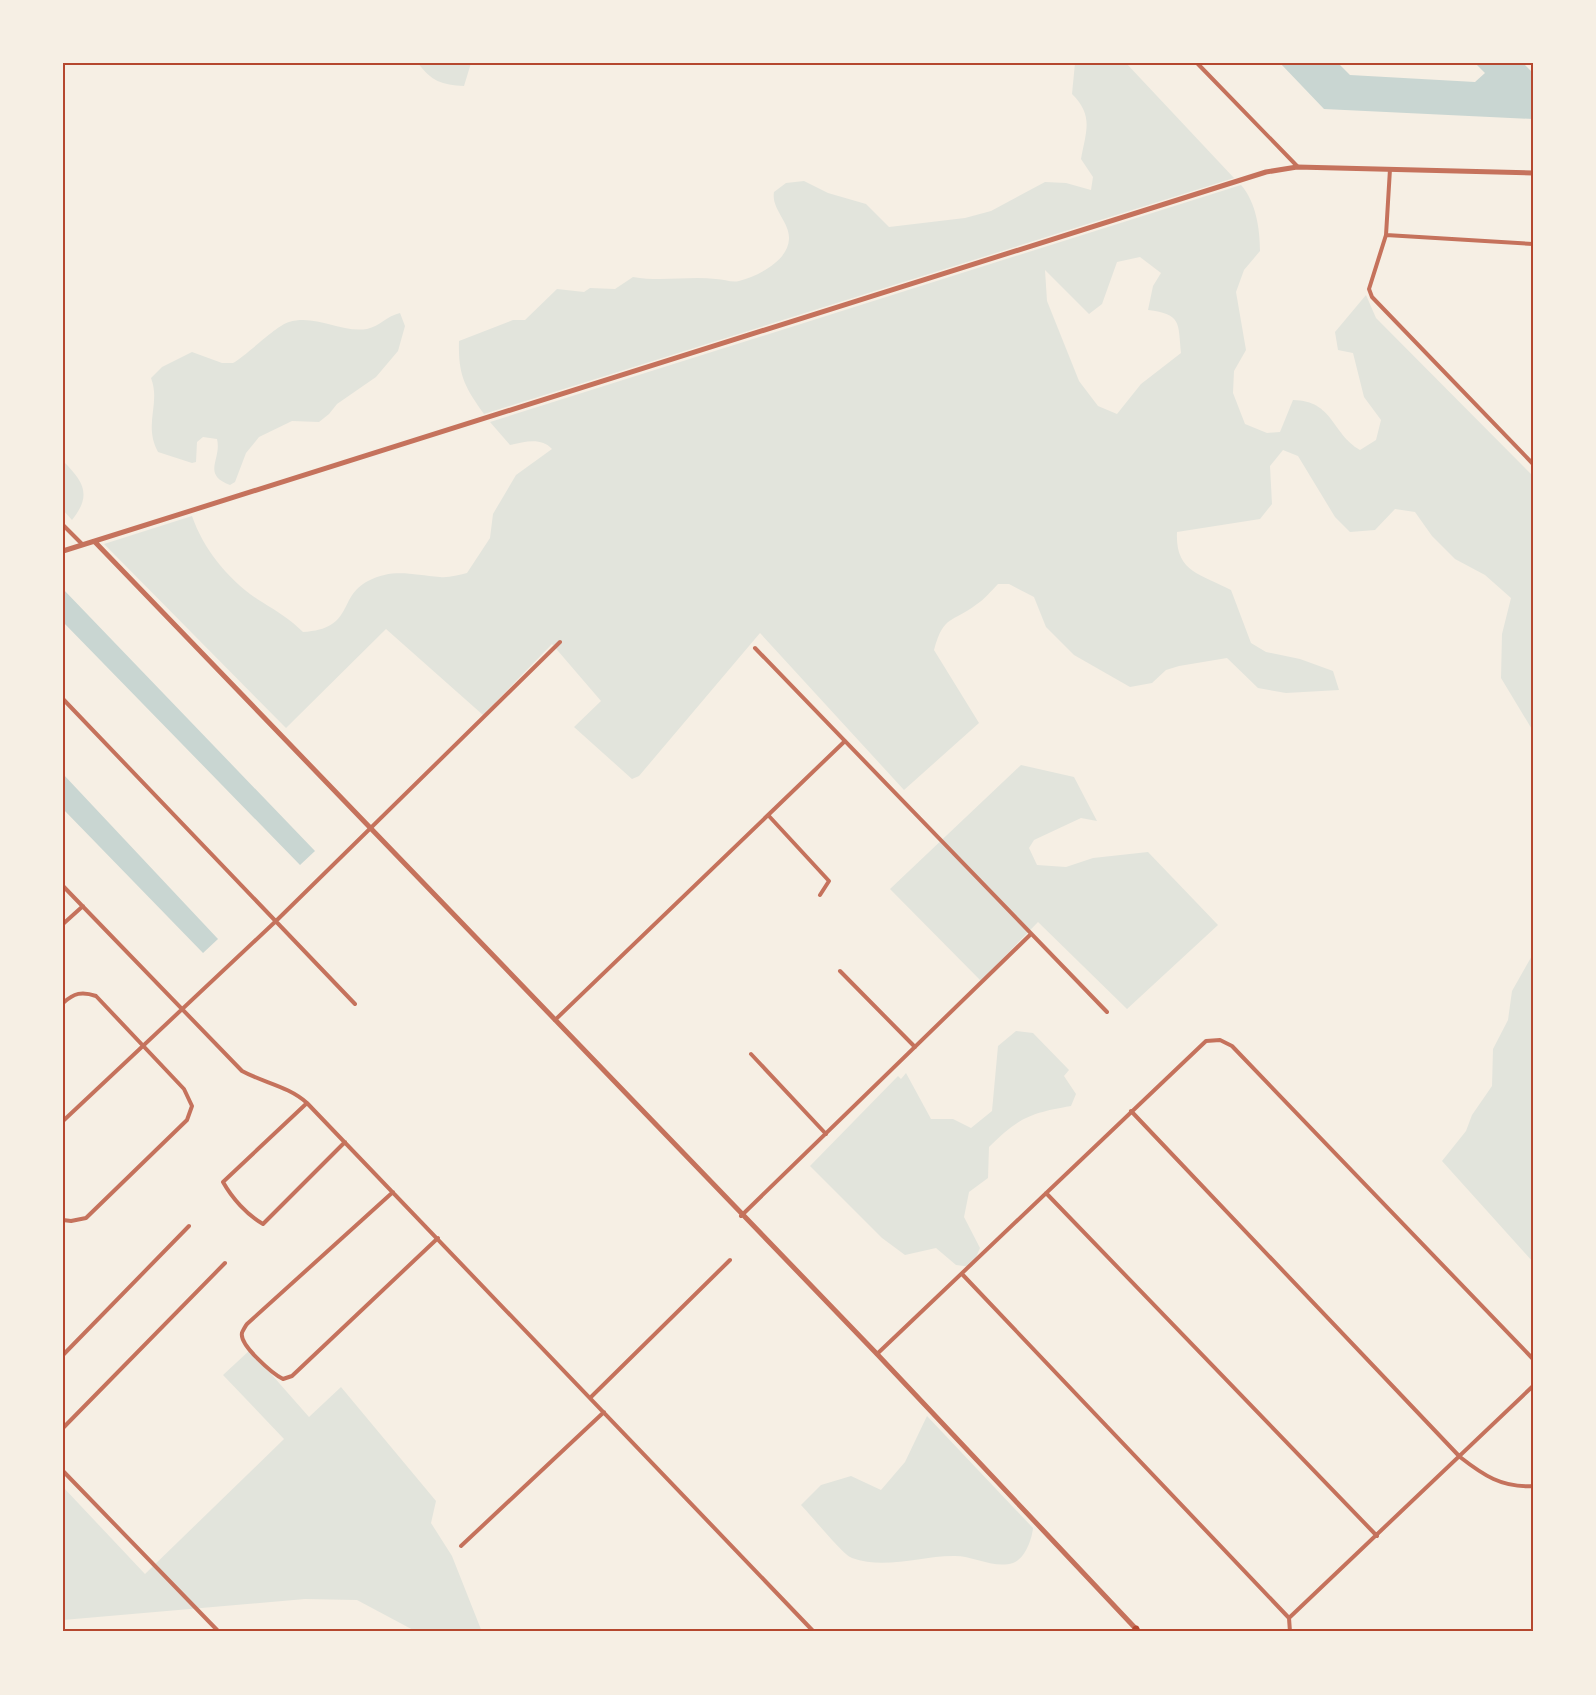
<svg xmlns="http://www.w3.org/2000/svg" width="1596" height="1695" viewBox="0 0 1596 1695" font-family="Mulish,sans-serif">
<style>
.green{fill:#e2e4dc;fill-rule:evenodd}
.water{fill:#c9d6d2}
.lines{fill:none;stroke-linecap:round;stroke-linejoin:round}
.minor{stroke:#c5725c;stroke-width:4}
.tertiary{stroke:#c5725c;stroke-width:5}
.trunk{stroke:#b5482f;stroke-width:7}
.neatline{fill:none;stroke:#b5482f;stroke-width:2}
</style>
<rect width="100%" height="100%" fill="#f6efe4"/>
<!-- green -->
<path class="green" d="M418,63H471L464,86C442,85 431,81 418,63Z
M1075,63H1126L1234,178L484,414C465,387 458,376 459,341L513,320H525L557,289L584,292L590,288L615,289L633,277C661,282 688,276 716,279C724,279 732,283 739,281C758,276 788,261 789,239C790,222 771,209 774,192L786,183L804,181L828,193L866,204L889,227L965,218L991,211L1045,182L1066,183L1091,190L1093,177L1081,159C1086,131 1094,116 1072,94Z
M1241,185C1256,202 1260,229 1260,251L1244,270L1236,292L1246,350L1234,371L1233,393L1245,424L1267,433L1280,432L1293,400C1334,401 1331,433 1360,450L1376,440L1381,420L1364,397L1353,353L1338,350L1335,332L1366,295L1376,318L1533,476V731L1501,678L1502,634L1511,598L1485,575L1455,559L1432,536L1415,512L1395,509L1375,530L1350,532L1335,517L1298,456L1283,450L1270,466L1272,504L1260,519L1177,532C1175,572 1200,574 1231,590L1251,643L1266,652L1300,659L1333,671L1339,690L1286,693L1258,688L1227,658L1179,666L1166,670L1152,683L1130,687L1074,655L1046,627L1034,597L1009,584H998C991,591 985,599 977,604C951,624 944,614 934,650L979,723L904,790L760,633L639,776L632,779L574,727L601,701L552,644L483,715L386,629L286,728L104,544L192,516C204,551 231,583 262,602C278,612 290,619 303,632C355,629 337,597 368,581C393,568 413,575 440,577C448,578 458,575 467,573L490,538L493,514L516,475L552,449C541,437 525,442 510,445L490,422ZM1140,257L1161,273L1153,286L1148,310C1182,314 1178,323 1181,353L1141,384L1117,414L1098,406L1079,381L1047,301L1045,270L1089,314L1102,304L1117,262Z
M400,313L405,326L398,351L376,377L337,404L329,414L319,422L292,421L259,437L246,453L235,482L230,485C201,474 222,460 217,439L203,437L197,442L196,462L192,463L158,452C143,424 161,404 151,378L162,367L192,352L222,363H233C247,355 277,325 289,322C316,314 340,333 367,329C380,326 387,316 400,313Z
M63,461C84,482 92,495 72,520L63,510Z
M1021,765L1074,777L1097,821L1081,818L1034,840L1029,848L1037,865L1066,867L1093,858L1148,852L1218,925L1127,1009L1038,922L981,981L890,889Z
M1533,954V1262L1442,1161L1466,1131L1472,1115L1492,1086L1493,1049L1508,1020L1512,991Z
M1016,1031L1033,1033L1069,1070L1064,1076L1076,1094L1071,1106C1031,1113 1019,1117 989,1147L988,1178L969,1192L964,1217L980,1248L972,1267L956,1265L936,1248L905,1255L882,1238L810,1166L898,1076L901,1079L906,1073L931,1119H953L971,1128L992,1111L998,1046Z
M250,1350L309,1417L341,1387L436,1501L431,1523L452,1556L482,1632H417L357,1600L305,1599L63,1620V1487L145,1574L284,1439L223,1375Z
M927,1416L1033,1528C1032,1539 1025,1559 1013,1563C993,1569 972,1555 953,1556C920,1556 885,1570 852,1558C842,1554 811,1515 801,1505L821,1485L851,1476L881,1490L905,1462Z"/>
<!-- water -->
<path class="water" d="M1280,63H1338L1350,75L1475,82L1485,73L1475,63H1523L1533,73V119L1324,109Z
M63,589L315,851L300,865L63,622Z
M63,774L218,939L203,953L63,809Z"/>
<g class="lines">
<!-- minor -->
<path class="minor" d="M1197,63L1297,166
M1390,169L1386,235L1369,289L1372,297L1533,464
M1386,235L1533,244
M63,525L82,544
M755,648L1107,1012
M63,699L355,1004
M768,815L829,881L820,895
M63,886L242,1071C264,1083 288,1086 307,1103L814,1632
M63,924L83,906
M840,971L915,1047
M63,1003C74,993 82,991 96,996L184,1089L192,1106L187,1120L86,1218L71,1221L63,1220
M555,1020L845,741
M751,1054L826,1134
M307,1103L223,1182C232,1198 247,1215 263,1224L345,1142
M1131,1111L1460,1457C1483,1475 1502,1488 1533,1486
M63,1121L276,921L560,642
M393,1192L247,1324C246,1325 242,1332 242,1333C239,1345 273,1374 283,1379L292,1376L438,1238
M1046,1193L1377,1536
M741,1216L1031,934
M962,1274L1289,1618
M877,1354L1206,1041L1220,1040L1232,1046L1533,1359
M63,1355L189,1226
M590,1398L730,1260
M63,1428L225,1263
M63,1471L219,1632
M461,1546L604,1412
M1290,1632L1289,1618L1533,1386"/>
<!-- tertiary -->
<path class="tertiary" d="M95,542L877,1354L1138,1631
M63,551L1266,172L1297,167L1533,173"/>
<!-- trunk -->
<path class="trunk" d="M1136,1629L1137,1632"/>
</g>
<!-- border -->
<rect width="1596" height="1695" fill="none" stroke="#f6efe4" stroke-width="129"/>
<rect x="64" y="64" width="1468" height="1566" class="neatline"/>
</svg>
